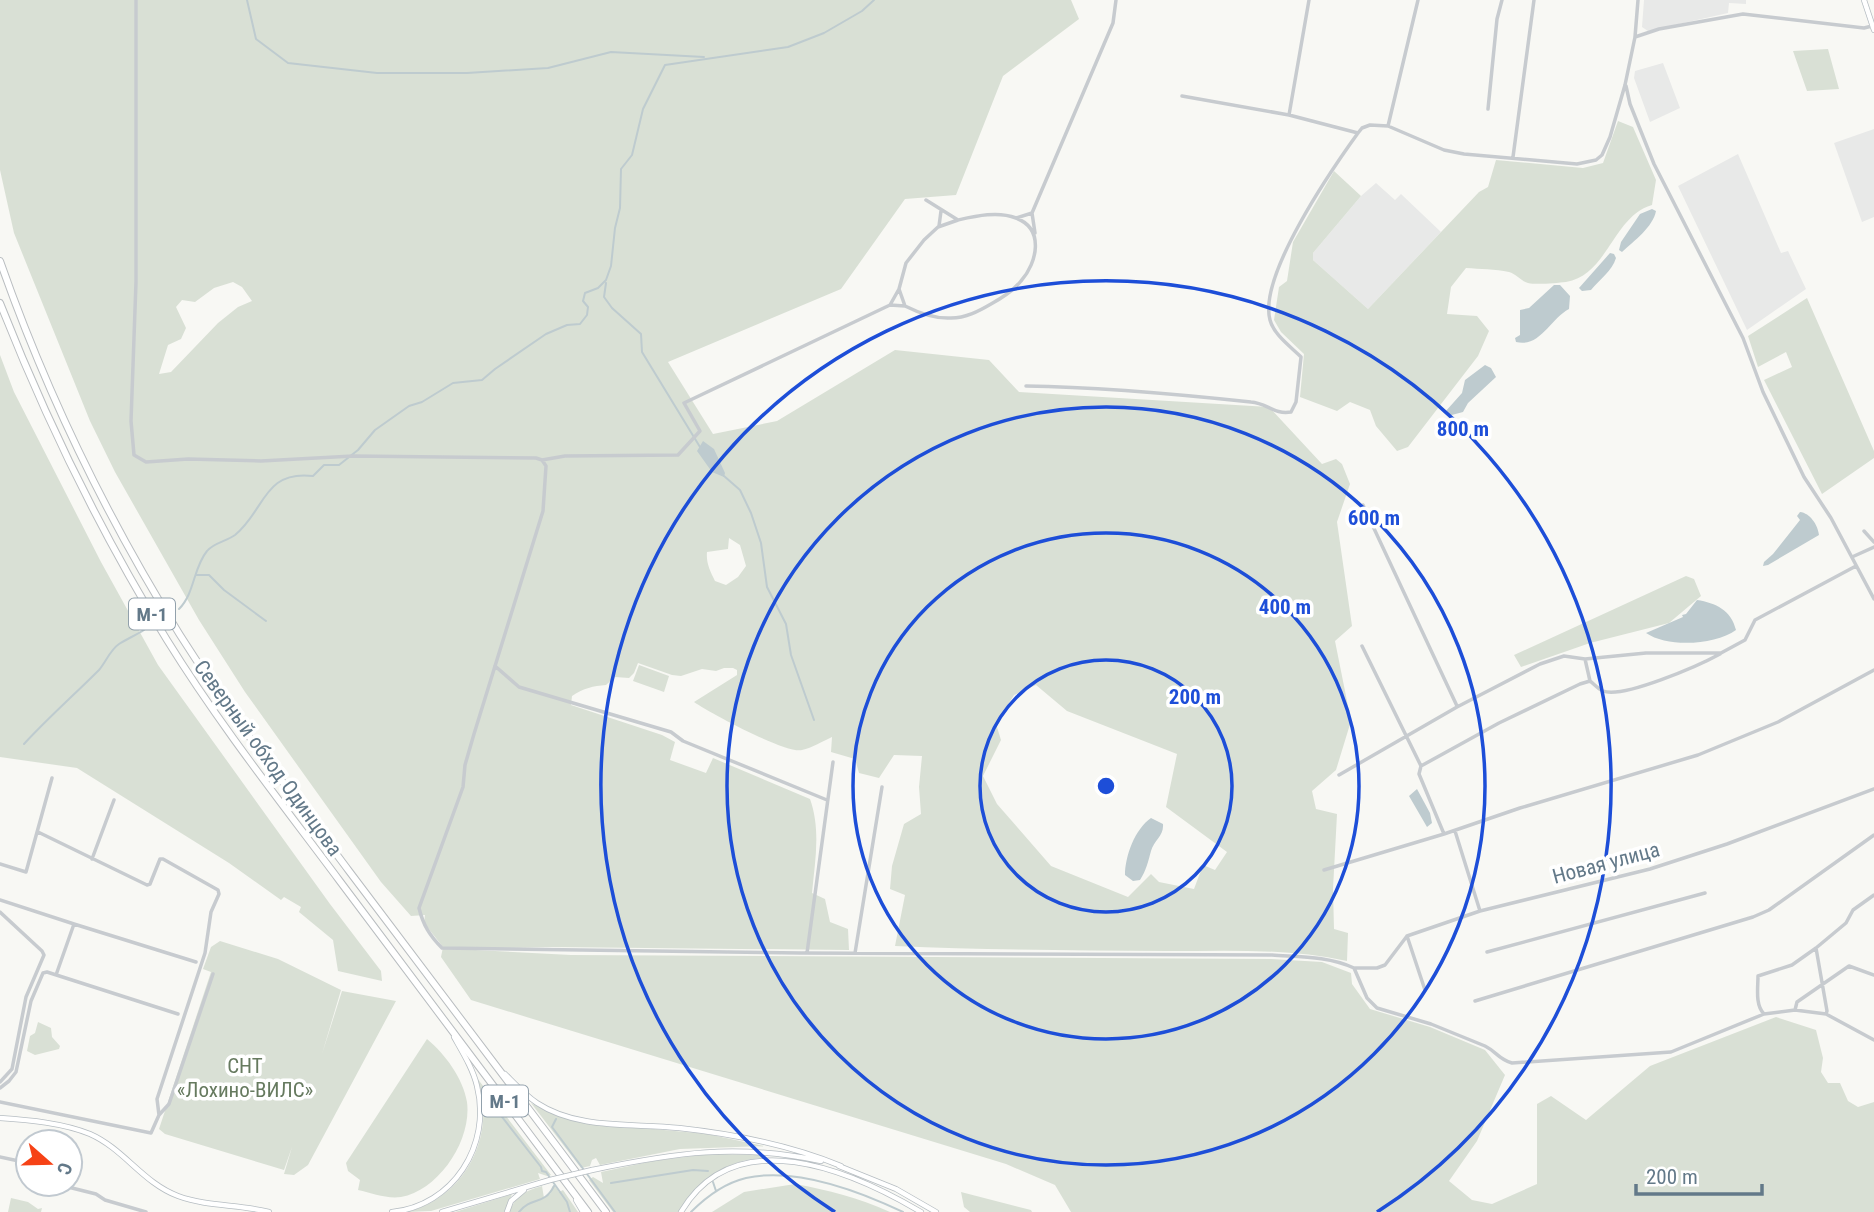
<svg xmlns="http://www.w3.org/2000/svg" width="1874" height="1212" viewBox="0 0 1874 1212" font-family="'Roboto Condensed',sans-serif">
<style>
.built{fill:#e8e9e8}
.green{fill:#d9e0d5;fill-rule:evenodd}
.water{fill:#becbcf}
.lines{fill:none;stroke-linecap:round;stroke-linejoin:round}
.stream{stroke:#becbcf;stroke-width:2}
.secondary-casing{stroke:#b6bdc2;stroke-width:6}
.highway-casing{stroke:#b9bdc0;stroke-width:8}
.street{stroke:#c7cbcf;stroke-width:3.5}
.secondary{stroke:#fff;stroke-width:4.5}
.highway{stroke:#fff;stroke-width:6}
.secondary-bridge-casing{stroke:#b6bdc2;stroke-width:6;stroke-linecap:butt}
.secondary-bridge{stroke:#fff;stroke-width:4.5}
.ring{fill:none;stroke:#1d4ed8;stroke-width:3.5}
.labels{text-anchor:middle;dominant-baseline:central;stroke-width:7;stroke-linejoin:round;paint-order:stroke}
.shield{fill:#fff;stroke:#92a1ac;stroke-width:2}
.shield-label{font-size:19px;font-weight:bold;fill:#637989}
.street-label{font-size:21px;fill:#637989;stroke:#fff}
.park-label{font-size:21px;fill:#667a5f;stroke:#fff}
.centre{fill:#1d4ed8;stroke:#fff;stroke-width:3.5}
.ring-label{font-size:21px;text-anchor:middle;font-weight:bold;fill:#1d4ed8;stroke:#fff;stroke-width:7;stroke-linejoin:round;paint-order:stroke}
</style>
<rect width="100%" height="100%" fill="#f8f8f4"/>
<!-- built -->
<path class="built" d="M1644,0H1746V4L1729,3L1728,13L1648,31L1642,27Z
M1663,63L1680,108L1650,122L1634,78L1635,71Z
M1874,129V217L1862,222L1834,143Z
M1738,154L1781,253L1788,251L1806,289L1747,330L1678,186Z
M1376,183L1395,200L1401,194L1441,232L1368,309L1313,260V253L1361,196Z"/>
<!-- green -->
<path class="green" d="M0,0H1071L1079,19L1003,76L956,195L905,199L841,289L668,362L713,434L777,421L895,350L989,360L1019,392L1269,407L1322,464L1336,459L1342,464L1350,484L1337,522L1352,626L1335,641L1351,721L1336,770L1312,791L1316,809L1337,814L1333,889L1334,929L1348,933L1347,961C1287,948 1227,951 1167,951C1076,950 985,950 895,946L905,895L890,889L892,866L904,824L921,814L919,787L922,756L894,755L879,778L859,773L855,759L831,752L832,737C823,741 812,748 802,750C786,754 710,713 694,702L737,675V670L733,668H724L716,671L702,669L681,676L672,675L638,663L634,673L629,678L615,677L606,685C593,686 584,688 572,696L571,705L662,735L675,742L670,760L706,773L713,758L810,799C821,830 815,861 812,893L825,899L830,922L848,929L849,950L552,947L455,949L571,955L1271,959L1322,962L1351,973L1352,984L1370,1009L1430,1027L1485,1050L1505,1075L1477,1141L1449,1181L1472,1200L1492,1204L1537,1184V1104L1551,1096L1586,1120L1650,1066L1776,1017L1816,1030L1823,1058L1821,1072L1828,1083H1840L1848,1101L1858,1107L1874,1102V1212H1071L1055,1185L1006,1164L471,1000L441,957L443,947L424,923L425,915L411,916L381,882L245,692L199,620L115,472L90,421L14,233L0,170ZM233,282L242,287L252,301L238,307L218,323L171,372L159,374L168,345L181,339L186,328L176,307L182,300L195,302L214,288ZM729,538L740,545L746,566L738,577L726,585L715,581C710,571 706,563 707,552L728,549ZM1036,685L1067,711L1177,754L1166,807L1227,852L1215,870L1203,865L1194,889L1159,882L1151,874L1128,897L1051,866L997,804L983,776L1001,740L996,724L1014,695Z
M1828,49L1839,89L1807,91L1793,51Z
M1618,121L1633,127L1656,180L1652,205C1613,216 1608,275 1566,282C1556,283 1537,285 1528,283C1521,281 1516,274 1509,272C1495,269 1480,269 1466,268L1451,287L1447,314L1477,316L1489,331L1478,356L1408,447L1397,451L1376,426L1370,410L1350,402L1337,411L1300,397L1304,354L1281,332L1274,320L1279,287L1287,281L1293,242L1334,171L1361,196L1313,253V260L1368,309L1479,192L1488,187L1496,160L1583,168L1603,163Z
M1807,298L1874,451V458L1822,494L1764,380L1792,367L1786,352L1758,367L1748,336Z
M0,355L14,392L101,562L158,665L330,904L381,971L382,981L338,971L333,940L299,912L301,907L284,897L281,900L229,863L77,768L0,757Z
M1686,576L1694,579L1701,596L1669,623L1590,643L1521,667L1514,655Z
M639,665L669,676L664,692L633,681Z
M220,941L278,959L341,990L322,1054L342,991L396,1001L308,1165L294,1175L284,1174L292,1147L284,1170L165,1134L159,1129L211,972L203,969L211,947Z
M38,1022L51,1028L52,1037L60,1046L59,1049L35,1055L27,1051L30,1036L35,1033Z
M427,1039C445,1054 463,1078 467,1102C472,1140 439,1190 401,1197C386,1199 372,1193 358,1190L360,1180L348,1171L346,1163Z
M477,1078L551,1175L547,1176L538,1173L540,1179L431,1211L407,1212C465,1198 498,1134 477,1078Z
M531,1103L555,1115L578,1122L707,1134L764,1146L680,1149L600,1165L596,1158L592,1160L590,1166L581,1168Z
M709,1154L764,1155L765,1158C726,1159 699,1181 679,1212H613L589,1180L593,1177L603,1183L601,1172L653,1161Z
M795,1184C828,1190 859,1198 890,1212H712L744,1192Z
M554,1185L559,1192L563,1190L578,1212H510C515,1195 526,1191 542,1186L544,1198L551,1193L552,1187Z
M961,1192L1031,1210L1032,1212H970L964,1207Z
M512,1194L505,1212H455Z
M11,1198L28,1202L38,1209L42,1208L41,1212H8Z"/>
<!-- water -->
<path class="water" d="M1652,209L1656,211C1653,227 1634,241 1622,252L1619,250L1621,242L1640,214Z
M1610,253L1614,254L1616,258C1612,271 1600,279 1591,290L1582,291L1579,288Z
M1554,285H1560L1570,296L1569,309C1550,319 1540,348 1516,342L1515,338L1520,335V310L1529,308Z
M1485,365L1491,368L1496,377L1468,403L1463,412L1448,416L1445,412L1462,393L1465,380Z
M703,441L714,449L725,473L724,477L712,472L697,451Z
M1800,512C1810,513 1818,525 1819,535L1768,565L1763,566L1764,562L1773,554L1800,520L1797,516Z
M1697,600C1716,603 1731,610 1736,630C1715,645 1668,648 1646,633L1683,617L1682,615L1686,614Z
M1417,789L1430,813L1432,823L1427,827L1409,796Z
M1151,818L1163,824C1164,836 1154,840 1151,851C1148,862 1146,871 1140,880L1133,881L1125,875C1125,856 1135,829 1151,818Z"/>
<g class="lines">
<!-- stream -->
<path class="stream" d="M247,0L256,39L288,63L377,73H467L548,68L611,52L704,57
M606,283L604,297L612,308L641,334L642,352L700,447
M724,476L740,490L751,513L761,543L767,587L786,624L791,655L814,720
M196,575H209L224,590L266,621
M179,609C195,593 193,568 207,551C213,543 227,541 235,535C265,511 263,470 313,476L324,465H339L358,450L375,430L409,406L422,402L453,383L482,380L495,369L546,334L567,325L580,324L587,315L588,307L583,301L585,293L598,288L606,280L611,266L615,228L620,208L621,169L632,155L643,109L665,65L788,47L824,33L862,11L874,0
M24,744C48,718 74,695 99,670C106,662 110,650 119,644C127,639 136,635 144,630
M485,1095L541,1167L542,1171L546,1172L567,1202L570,1212
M556,1119L552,1127L584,1170
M587,1174L615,1212
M713,1182L716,1191
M611,1183L693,1170L708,1171
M519,1212C532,1196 544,1206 554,1186
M691,1212C706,1197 725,1183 746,1178C795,1167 859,1191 903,1212"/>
<defs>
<path id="secondary" d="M1864,0L1874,30
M505,1074C515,1084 525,1095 537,1103C578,1130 632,1123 679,1128C734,1134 790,1145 841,1166
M0,1118C29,1120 63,1123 90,1134C124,1149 143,1183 178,1196C208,1207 239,1204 269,1212
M839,1166L896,1189L936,1212
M592,1170C674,1153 737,1143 821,1161
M576,1200L583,1212
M392,1212C453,1206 492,1145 477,1086C473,1069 463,1053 454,1037
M442,1212L550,1180
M507,1212L511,1201L524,1190
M681,1212C735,1121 850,1170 921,1212"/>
<path id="highway" d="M0,261C46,392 107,518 180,635C232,717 291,793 349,871C435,985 521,1098 606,1212
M0,303C46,420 101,533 167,640C219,724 280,801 339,880C422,991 505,1101 588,1212"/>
</defs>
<!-- secondary casing -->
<use href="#secondary" class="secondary-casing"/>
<!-- highway casing -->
<use href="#highway" class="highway-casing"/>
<!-- street -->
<path class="street" d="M136,0V282L131,421L134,455L146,462L188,459L261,461L353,456L536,458L542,460L565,456L678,455L700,431L684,403L890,305L905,306
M1635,37L1659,29L1743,14L1864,28L1872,26
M1626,86L1630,104L1654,164L1743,338L1763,392L1804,477L1831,518L1874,599
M1182,96L1289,115L1358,133
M1488,109L1497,19L1502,0
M1289,115L1309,0
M1388,126L1418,0
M1513,157L1534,0
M926,200L958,220C976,216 998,211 1016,218C1045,229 1037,263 1021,281C1013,291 1002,298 991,304C979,311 966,318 951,318C935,319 919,313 905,306L899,289L906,263L924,240L938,227L958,220
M1016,218L1032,213
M939,226L941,211
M1035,233L1032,213L1113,23L1116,0
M890,305L899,289
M1026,386C1101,387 1176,394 1251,402C1267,403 1274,415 1291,412L1296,402L1301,357C1290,346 1274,335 1270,320C1258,276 1332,169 1358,133L1362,128L1370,125L1388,126L1444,150L1464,154L1577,164L1596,160L1602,155L1610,137L1625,85L1635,37L1638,0
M542,460L546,466L543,511L474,734L465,765L463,787L419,908C423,925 430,936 442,948L801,953L1272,955C1300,957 1328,956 1354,968L1367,998L1377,1008L1431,1024L1485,1046C1497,1052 1498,1059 1512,1063L1671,1052L1764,1014L1795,1010L1826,1014L1874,1040
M1363,505L1457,706
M1864,531L1874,542
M1852,557L1874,547
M1362,646L1421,766L1419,774L1444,834
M1585,659L1590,681
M495,666L519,687L671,732L683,741L827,800
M1421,766L1499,723L1580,684L1590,681C1594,684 1598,689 1603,691C1623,699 1700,665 1720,654
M1339,775L1457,707L1540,664L1564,656L1585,659L1646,653H1721L1745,640L1755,620L1856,566
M1455,831L1480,911
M38,832L147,885L150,884L160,859H163L218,890L219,894L211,912L205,953L157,1099L159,1115
M92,859L114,800
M0,864L26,872L52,778
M1324,870L1444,834L1520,808L1698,755L1778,722L1874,670
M0,900L74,924L56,975
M0,912L42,951L44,955L26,997L12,1069L0,1082
M74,924L196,962
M1407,936L1425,990
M1816,948L1827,1011L1826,1014
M1487,952L1705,893
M807,953L833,762
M855,953L882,787
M1354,968H1377L1385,965L1407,936L1480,911L1650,869L1727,844L1874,789
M1475,1001L1753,917L1769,910L1874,835
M1795,1010L1797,1002L1849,966L1874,975
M1764,1014C1755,1005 1758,988 1758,976L1792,965L1816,948L1846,923L1853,910L1874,895
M0,1088L9,1081L16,1072L31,1001L43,973L47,972L178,1014
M0,1102L151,1133L159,1115L169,1104L213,974
M0,1157L28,1163
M56,1184L96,1194L105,1200L146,1212"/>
<!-- secondary -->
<use href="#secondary" class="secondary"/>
<!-- highway -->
<use href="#highway" class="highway"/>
<defs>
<path id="secondary-bridge" d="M550,1180L592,1170"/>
</defs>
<!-- secondary-bridge casing -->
<use href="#secondary-bridge" class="secondary-bridge-casing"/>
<!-- secondary-bridge -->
<use href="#secondary-bridge" class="secondary-bridge"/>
</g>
<!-- distance rings -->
<g class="ring">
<circle cx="1106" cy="786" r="126"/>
<circle cx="1106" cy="786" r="253"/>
<circle cx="1106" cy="786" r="379"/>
<path d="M835 1212A505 505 0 1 1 1377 1212"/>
</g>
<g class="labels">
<!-- shield labels -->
<g class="shield">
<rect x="129" y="598.5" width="46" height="31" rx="5"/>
<rect x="482" y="1085.5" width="46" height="31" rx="5"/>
</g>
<g class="shield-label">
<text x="152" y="614">М-1</text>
<text x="505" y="1101">М-1</text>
</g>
<!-- street labels -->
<g class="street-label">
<text transform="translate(268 758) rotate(54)">Северный обход Одинцова</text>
<text transform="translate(1606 863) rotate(-15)">Новая улица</text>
</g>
<!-- park labels -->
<g class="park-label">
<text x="245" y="1066">СНТ<tspan x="245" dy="24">«Лохино-ВИЛС»</tspan></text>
</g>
</g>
<circle cx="1106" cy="786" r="10" class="centre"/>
<g class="ring-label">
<text x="1463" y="436">800 m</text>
<text x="1374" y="525">600 m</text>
<text x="1285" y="614">400 m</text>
<text x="1195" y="704">200 m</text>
</g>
<!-- north arrow -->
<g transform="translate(49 1163) rotate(110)"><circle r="33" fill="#ffffff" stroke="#c1c9d0" stroke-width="2"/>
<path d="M0-5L12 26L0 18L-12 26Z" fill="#f64216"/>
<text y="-10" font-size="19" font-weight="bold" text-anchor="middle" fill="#637989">С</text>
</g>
<!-- scale -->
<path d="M1636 1184v10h126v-10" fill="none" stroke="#637989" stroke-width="3.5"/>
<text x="1646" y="1184" font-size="21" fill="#637989" stroke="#ffffff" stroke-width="5" paint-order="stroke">200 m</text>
</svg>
